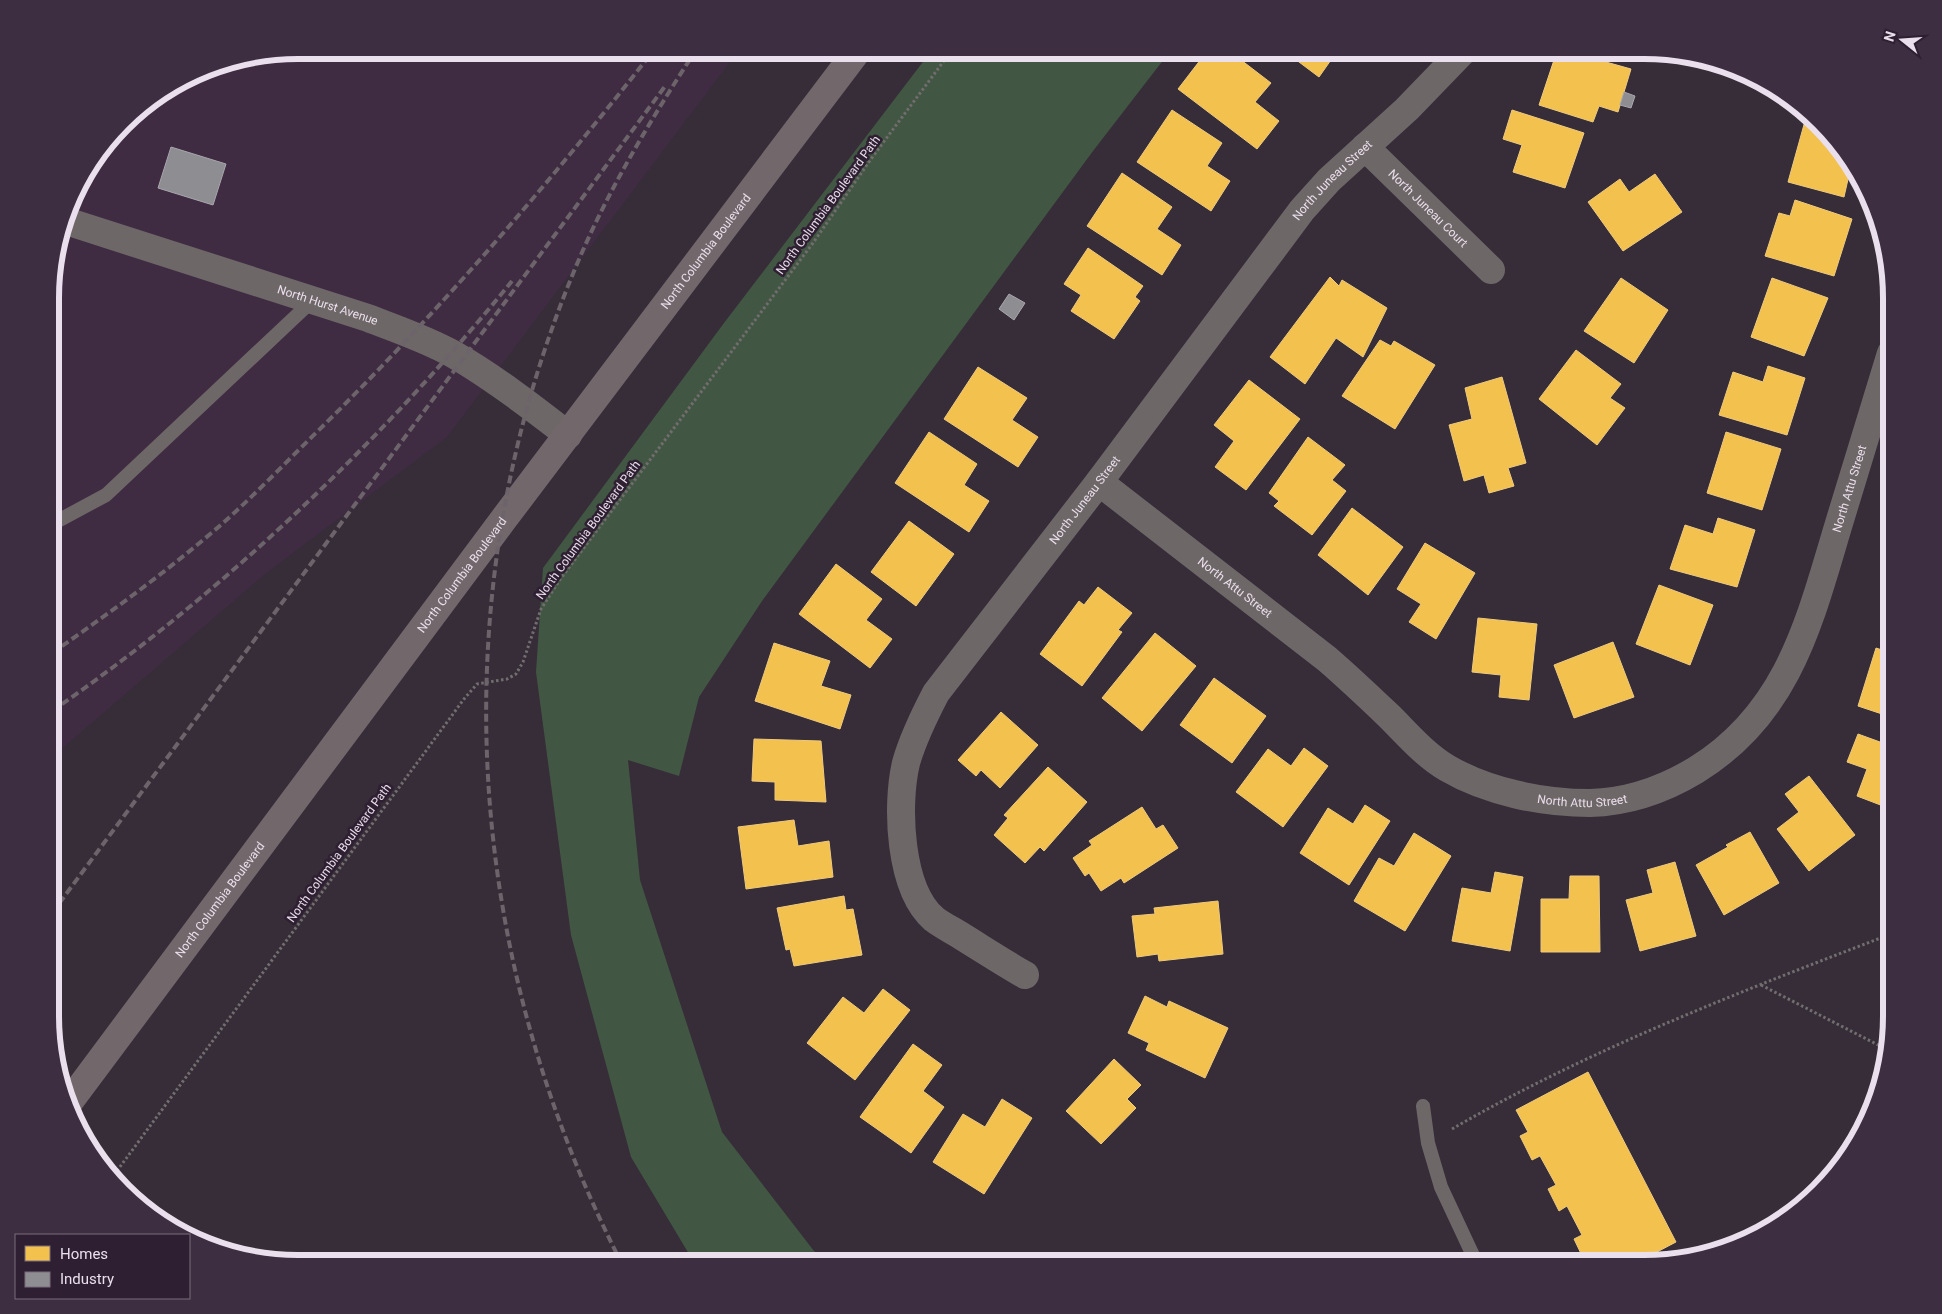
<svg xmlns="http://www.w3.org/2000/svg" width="1942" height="1314" viewBox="0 0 1942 1314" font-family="Roboto,sans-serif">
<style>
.built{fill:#3f2c42}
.green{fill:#425743}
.homes{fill:#f2c14e;stroke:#f0ca7d}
.industry{fill:#8d8d92;stroke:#a9a6ad}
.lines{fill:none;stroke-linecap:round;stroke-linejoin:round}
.path{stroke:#726d6e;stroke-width:3;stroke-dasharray:2.5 2.5;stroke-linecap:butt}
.lane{stroke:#6e6767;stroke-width:14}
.street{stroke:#6e6767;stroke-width:28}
.secondary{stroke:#72686b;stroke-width:28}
.rail{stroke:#6c646a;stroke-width:4;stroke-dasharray:8 4;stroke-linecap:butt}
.labels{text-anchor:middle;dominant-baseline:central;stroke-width:5;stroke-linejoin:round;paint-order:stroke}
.street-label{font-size:12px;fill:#eadfec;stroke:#2f1f32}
.rim{fill:none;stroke:#eadfec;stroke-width:6}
</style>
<rect width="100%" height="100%" fill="#362d38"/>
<!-- built -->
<path class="built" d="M298,50H739L447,437L265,574L52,757V266L76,188L134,112L203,69Z"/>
<!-- green -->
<path class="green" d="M932,50H1171L1093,151L762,601L699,697L679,776L628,760L640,880L722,1132L814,1251L831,1264H695L631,1157L571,935L536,672L543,568L724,323Z"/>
<!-- homes -->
<path class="homes" d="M1208,50H1228L1271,83L1255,102L1279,121L1257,149L1178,89Z
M1283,50H1338L1319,77Z
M1563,50L1631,69L1618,112L1599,106L1593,122L1539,105L1554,60L1560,62Z
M1172,110L1222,143L1207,166L1230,181L1211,211L1137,162Z
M1512,110L1584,133L1565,188L1513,172L1522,145L1503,139Z
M1805,121L1815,124L1851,166L1844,197L1788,182Z
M1122,173L1172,207L1157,229L1181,245L1162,275L1087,226Z
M1655,174L1682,212L1623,251L1588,202L1620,179L1629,192Z
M1795,200L1852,219L1834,276L1765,256L1779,213L1790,216Z
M1088,248L1143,286L1135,297L1140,301L1114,339L1071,311L1081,295L1064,284Z
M1330,277L1339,286L1342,280L1387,308L1363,357L1336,338L1305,384L1270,357Z
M1621,278L1668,310L1634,363L1584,331Z
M1772,278L1828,298L1804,356L1751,337Z
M1380,340L1391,346L1394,341L1435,365L1395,429L1342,396Z
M1576,350L1621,384L1610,398L1625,408L1597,445L1539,399Z
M1768,366L1805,378L1787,435L1719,415L1733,372L1763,382Z
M978,367L1027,398L1012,420L1038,437L1018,467L944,419Z
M1502,377L1526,463L1508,468L1514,486L1489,493L1484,475L1464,481L1449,425L1472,419L1465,388Z
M1249,380L1300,419L1246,490L1215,467L1234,441L1214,425Z
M929,432L977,464L964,485L989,501L969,532L895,483Z
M1726,432L1781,449L1762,510L1707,493Z
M1308,437L1345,465L1332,480L1346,491L1312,535L1274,506L1279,501L1269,493Z
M1352,508L1403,547L1368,595L1318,555Z
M1718,518L1755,530L1737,587L1670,569L1685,525L1713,534Z
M909,521L954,554L916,606L871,572Z
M1425,543L1475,573L1436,639L1409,622L1421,604L1397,589Z
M836,564L882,599L866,620L892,639L870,668L799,614Z
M1659,585L1713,605L1690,665L1636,644Z
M1098,587L1132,613L1118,630L1122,632L1082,686L1040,654L1079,601L1084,605Z
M1891,606V638L1883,636Z
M1478,618L1537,624L1529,700L1499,697L1501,675L1472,672Z
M1155,633L1196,666L1142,731L1102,698Z
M1613,642L1634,697L1574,718L1554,665Z
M774,643L830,661L821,686L851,695L840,729L755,701Z
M1876,648L1891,653V717L1858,706Z
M1214,678L1266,716L1232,763L1180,725Z
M1001,712L1038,745L1000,788L981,770L976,776L958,760Z
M1858,734L1891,746V809L1857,796L1867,769L1847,762Z
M754,739L821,741L826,802L775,800V782L752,781Z
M1304,748L1328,766L1283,827L1236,792L1268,749L1291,766Z
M1048,767L1087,802L1044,851L1040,847L1025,863L994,835L1008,818L1004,815Z
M1809,776L1855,835L1809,871L1777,829L1799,812L1785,794Z
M1365,805L1390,821L1349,885L1300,853L1328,808L1353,824Z
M1142,807L1156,829L1163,825L1178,848L1124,883L1121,878L1101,891L1089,873L1085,876L1073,858L1092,845L1089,841Z
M794,820L798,846L829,841L833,877L746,889L738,827Z
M1750,832L1779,883L1724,915L1696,865L1728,847L1726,845Z
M1414,833L1451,856L1405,931L1354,901L1379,858L1394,866Z
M1675,862L1696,936L1640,951L1626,900L1653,893L1647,870Z
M1495,872L1523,877L1510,951L1452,941L1462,888L1491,893Z
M1570,876H1599L1600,952H1541V899H1569Z
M844,896L846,910L853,909L862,955L794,966L790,949L786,950L777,908Z
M1218,901L1223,954L1159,961L1158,954L1137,957L1132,916L1155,914L1154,908Z
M883,989L910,1010L855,1080L807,1043L843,997L864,1013Z
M1145,996L1167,1007L1169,1001L1228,1028L1205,1078L1146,1050L1149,1043L1128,1033Z
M913,1044L942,1065L923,1091L944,1107L911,1153L860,1117Z
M1114,1059L1141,1085L1127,1099L1136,1108L1101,1144L1066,1111Z
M1588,1072L1676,1242L1634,1264H1597L1593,1257L1585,1262L1574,1239L1582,1235L1567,1206L1559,1211L1548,1189L1556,1185L1540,1156L1532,1160L1520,1136L1528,1132L1516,1110Z
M1002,1099L1032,1118L984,1194L933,1162L963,1114L985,1127Z"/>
<!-- industry -->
<path class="industry" d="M1624,92L1635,96L1631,108L1620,105Z
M171,147L226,164L213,205L158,188Z
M1009,294L1025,303L1014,320L999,309Z"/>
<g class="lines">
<!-- path -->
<path class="path" d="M1761,985L1888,1050
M1452,1129C1590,1049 1742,991 1891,934
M114,1175L464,699L477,684L507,679L516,674L523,662L541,609L559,581L813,243L871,159L952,50"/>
<!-- lane -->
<path class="lane" d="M52,524L106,495L313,300
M1423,1106L1428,1143L1441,1187L1477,1264"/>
<!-- street -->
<g class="street">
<path id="s1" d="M1365,147L1491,270"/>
<path id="s2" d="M66,221L368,318C396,329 426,339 453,354C493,377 531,406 568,435"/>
<path id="s3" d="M1099,482L1327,659C1349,678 1369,697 1390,717C1408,735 1425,755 1447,768C1488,792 1543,803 1590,803C1629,802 1663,790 1696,770C1790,712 1810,619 1840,520C1857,464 1874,409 1891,353"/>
<path id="s4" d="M1025,975C1004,963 984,950 963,937C954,931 943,926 934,919C899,889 896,805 906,763C913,738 924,716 936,693L1099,482L1302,210L1329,180L1407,109L1464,50"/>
</g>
<!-- secondary -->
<path class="secondary" id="s5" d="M70,1101L503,520L858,50"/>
<!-- rail -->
<path class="rail" d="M52,653C111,612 169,570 223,523C258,492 291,457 325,424C443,307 551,181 654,50
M52,711C222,594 382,441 512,281
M52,913L666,85
M622,1264C460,948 439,585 580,257C611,185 653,116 696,50"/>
</g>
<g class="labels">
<!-- street labels -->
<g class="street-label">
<text stroke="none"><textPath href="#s4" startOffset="996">North Juneau Street</textPath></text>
<text transform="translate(828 205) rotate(-54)">North Columbia Boulevard Path</text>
<text stroke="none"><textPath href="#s1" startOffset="88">North Juneau Court</textPath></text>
<text stroke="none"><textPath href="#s5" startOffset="1061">North Columbia Boulevard</textPath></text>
<text stroke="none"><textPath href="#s2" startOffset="275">North Hurst Avenue</textPath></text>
<text stroke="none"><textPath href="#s3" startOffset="1041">North Attu Street</textPath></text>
<text stroke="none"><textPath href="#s4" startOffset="591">North Juneau Street</textPath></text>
<text transform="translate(588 530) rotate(-54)">North Columbia Boulevard Path</text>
<text stroke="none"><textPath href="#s5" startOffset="656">North Columbia Boulevard</textPath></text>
<text stroke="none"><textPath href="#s3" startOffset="172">North Attu Street</textPath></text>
<text stroke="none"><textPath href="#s3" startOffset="592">North Attu Street</textPath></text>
<text transform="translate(339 853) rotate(-54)">North Columbia Boulevard Path</text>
<text stroke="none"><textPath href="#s5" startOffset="251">North Columbia Boulevard</textPath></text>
</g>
</g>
<!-- crop -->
<path d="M0 0H1942V1314H0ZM298 59H1644A239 239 0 0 1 1883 298V1016A239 239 0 0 1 1644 1255H298A239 239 0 0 1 59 1016V298A239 239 0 0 1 298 59Z" fill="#3e2e41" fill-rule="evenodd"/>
<path class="rim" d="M298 59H1644A239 239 0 0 1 1883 298V1016A239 239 0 0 1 1644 1255H298A239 239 0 0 1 59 1016V298A239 239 0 0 1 298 59Z"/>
<!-- legend -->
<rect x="15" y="1234" width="175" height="65" fill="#2f1f32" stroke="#7a6c7c"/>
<rect x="25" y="1246" width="25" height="15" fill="#f2c14e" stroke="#7a6c7c"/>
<text x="60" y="1259" font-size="15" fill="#eadfec">Homes</text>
<rect x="25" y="1272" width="25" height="15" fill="#8d8d92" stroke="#7a6c7c"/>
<text x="60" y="1284" font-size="15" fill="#eadfec">Industry</text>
<!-- north arrow -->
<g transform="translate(1902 40) rotate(287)" stroke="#2f1f32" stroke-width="4" paint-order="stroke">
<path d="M0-4L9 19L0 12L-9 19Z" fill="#eadfec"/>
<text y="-8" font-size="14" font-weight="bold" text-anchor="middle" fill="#eadfec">N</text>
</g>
</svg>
